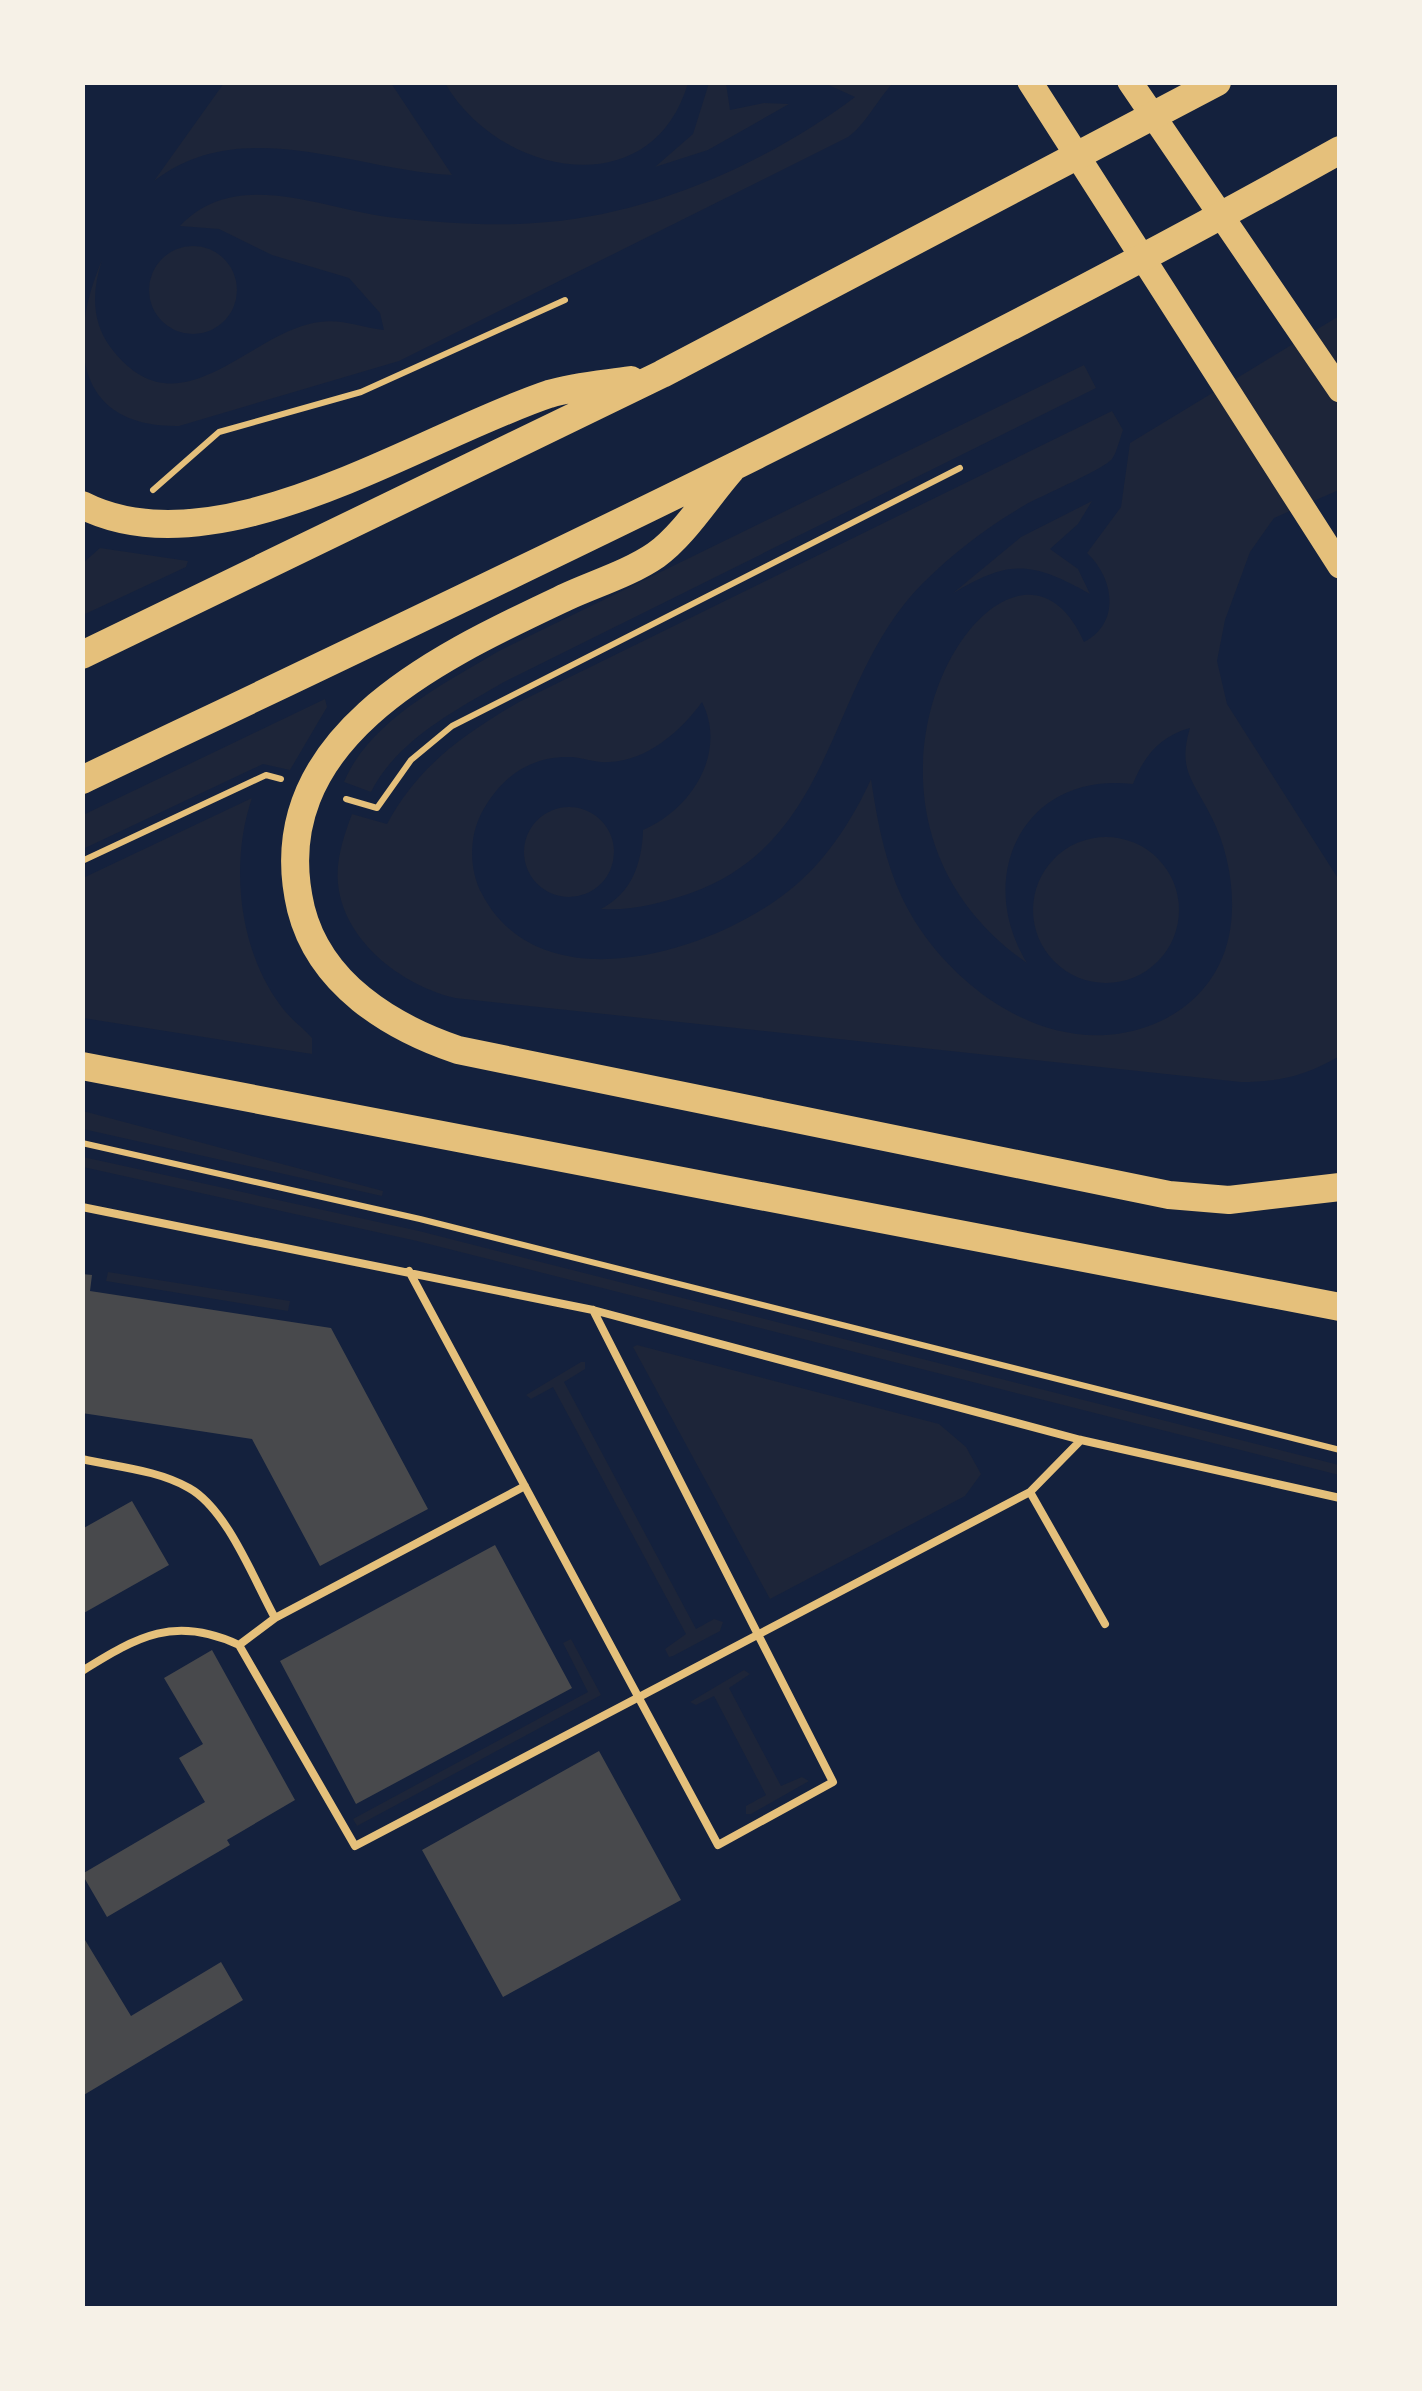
<svg xmlns="http://www.w3.org/2000/svg" width="1422" height="2391" viewBox="0 0 1422 2391" font-family="'Asap Condensed',sans-serif">
<style>
.green{fill:#1d2539}
.building{fill:#48494c}
.lines{fill:none;stroke-linecap:round;stroke-linejoin:round}
.path{stroke:#e5c07b;stroke-width:6}
.service{stroke:#e5c07b;stroke-width:8}
.primary{stroke:#e5c07b;stroke-width:25}
.trunk{stroke:#e5c07b;stroke-width:28}
</style>
<rect width="100%" height="100%" fill="#14213d"/>
<!-- green -->
<path class="green" d="M224,83H391L452,175C355,170 241,113 154,181Z
M445,83H688C652,207 498,176 445,83Z
M709,83H726L730,110L764,103L789,104L708,150L655,167L693,134Z
M824,83H893C877,100 866,124 848,137L399,361L179,426C72,428 68,338 102,260C92,291 91,321 111,348C176,433 242,341 309,324C338,316 357,327 384,330L380,313L349,278L272,255L219,229L180,226C238,165 325,211 396,218C446,223 498,227 548,222C655,213 770,161 855,97Z
M149 290a44 44 0 1 1 88 0a44 44 0 1 1-88 0Z
M1339,316V490L1274,518L1250,552L1225,620L1217,661L1227,704L1339,880L1338,1057C1305,1076 1279,1082 1241,1082L455,998C405,986 349,946 339,891C334,865 343,838 352,814L387,824C418,766 463,735 519,702L1112,411L1123,430C1120,438 1117,452 1112,459C1104,469 1041,496 1025,505C987,527 953,553 922,584C826,681 839,839 691,893C662,903 632,911 601,909C632,893 642,863 643,830C690,810 728,754 702,702C681,731 647,761 609,762C596,763 584,758 572,757C530,755 500,778 481,814C469,838 469,870 482,894C542,1009 722,950 797,884C829,856 854,817 871,779C879,833 889,883 920,929C969,1001 1059,1057 1146,1027C1178,1016 1204,995 1219,965C1241,922 1233,860 1212,818C1194,781 1177,771 1190,728C1160,736 1144,756 1133,784C1025,771 973,875 1027,963C797,803 1009,472 1084,642C1121,623 1114,578 1087,553L1121,507L1130,443Z
M1084,365L1096,388L504,682C456,710 397,740 371,792L344,782C370,720 444,684 499,651Z
M1092,501L1078,524L1050,549L1078,569L1090,594C1032,561 1009,559 952,594L1021,537Z
M100,548L188,561L186,567L83,615V563Z
M325,699L327,707L290,770L263,764L83,849V815Z
M252,798C229,865 239,954 284,1010C292,1020 303,1028 312,1038V1054L83,1018V878Z
M524 852a45 45 0 1 1 90 0a45 45 0 1 1-90 0Z
M1033 910a73 73 0 1 1 146 0a73 73 0 1 1-146 0Z
M83,1111L383,1191L382,1196L83,1129Z
M83,1157L419,1231L1339,1465V1475L417,1241L83,1167Z
M108,1272L290,1301L288,1311L106,1281Z
M637,1345L939,1424L966,1447L981,1474L965,1496L770,1599L633,1347Z
M581,1362H585V1369L564,1382L696,1629L714,1619L723,1622L720,1631L673,1656L669,1657L665,1649L686,1634L553,1387L531,1399L526,1395Z
M571,1639L601,1695L357,1826L353,1819L588,1692L563,1643Z
M744,1670L750,1674L729,1688L781,1786L802,1777L809,1781L751,1814H746V1806L766,1795L714,1696L696,1705L690,1702Z"/>
<!-- building -->
<path class="building" d="M82,1274L92,1275L90,1291L331,1328L428,1509L320,1566L252,1439L82,1413Z
M132,1501L169,1565L82,1614V1529Z
M495,1545L572,1688L356,1804L280,1661Z
M212,1650L295,1800L227,1840L230,1845L107,1917L82,1874L205,1802L179,1758L203,1744L164,1678Z
M599,1751L681,1900L503,1997L422,1850Z
M82,1935L131,2016L221,1962L243,2000L82,2096Z"/>
<g class="lines">
<!-- path -->
<path class="path" d="M153,490L219,432L361,392L565,300
M346,799L377,808L411,760L452,726L960,468
M82,861L266,775L281,779
M82,1143L420,1219L1340,1450"/>
<!-- service -->
<path class="service" d="M82,1207L593,1310L1081,1440L1340,1498
M409,1271L718,1845L833,1782L593,1310
M82,1459C117,1467 158,1470 189,1488C227,1509 254,1580 275,1618L525,1486
M1030,1492L1105,1624
M239,1645L355,1846L1030,1492L1081,1440
M82,1671C138,1636 175,1615 239,1645L275,1618"/>
<!-- primary -->
<path class="primary" d="M1030,82L1340,566
M1130,82L1340,390"/>
<!-- trunk -->
<path class="trunk" d="M731,470C708,496 684,535 656,555C630,573 594,584 566,597C441,656 260,738 301,909C320,984 390,1027 458,1050L1169,1195L1229,1200L1340,1187
M82,505C217,574 420,437 549,394C575,386 605,384 631,380
M82,655L662,374L1217,82
M82,780C506,578 930,379 1340,150
M82,1066L1340,1307"/>
</g>
<!-- border -->
<rect width="1422" height="2391" fill="none" stroke="#f6f1e7" stroke-width="170"/>
</svg>
